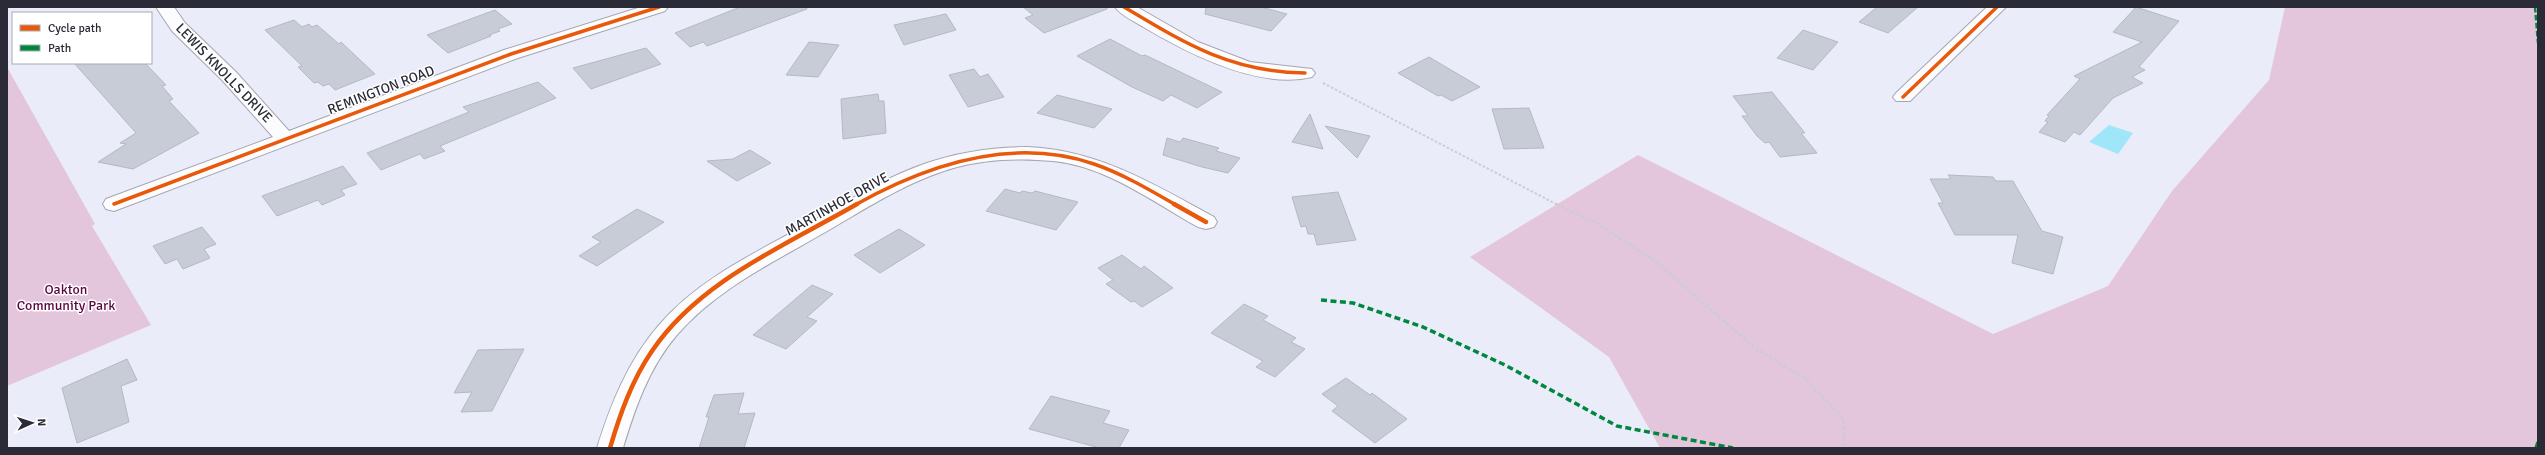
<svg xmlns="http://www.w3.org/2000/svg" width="2545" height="455" viewBox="0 0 2545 455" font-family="Signika,sans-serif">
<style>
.green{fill:#e4c6dc}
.water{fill:#9fe6f9}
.building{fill:#c7ccd6;stroke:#b5b9c3}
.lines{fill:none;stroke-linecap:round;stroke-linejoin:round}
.street-casing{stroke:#a4a6b0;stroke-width:2}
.path-far1{stroke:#ccccd2;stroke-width:2;stroke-dasharray:2.5 2;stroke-linecap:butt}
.path{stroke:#ccccd2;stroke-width:2.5;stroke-dasharray:3.5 2;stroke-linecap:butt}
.street{fill:#fcfcfe;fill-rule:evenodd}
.quiet-far1{stroke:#00873e;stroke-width:2.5;stroke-dasharray:5.5 2.5;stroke-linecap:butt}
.quiet{stroke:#00873e;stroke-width:3.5;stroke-dasharray:6 3.5;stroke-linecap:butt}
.cycleway-far1-casing{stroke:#fff;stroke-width:5.5}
.cycleway-casing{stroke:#fff;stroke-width:7}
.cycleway-far1{stroke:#e8590c;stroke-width:3.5}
.cycleway{stroke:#e8590c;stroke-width:4.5}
.labels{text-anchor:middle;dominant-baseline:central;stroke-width:3;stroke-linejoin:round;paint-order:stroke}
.street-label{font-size:14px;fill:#2a2b36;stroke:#fff}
.park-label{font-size:14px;fill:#5b0641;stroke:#fff}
</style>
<rect width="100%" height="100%" fill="#eaecf9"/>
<!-- green -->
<path class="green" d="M2285,7H2538V448H1660L1609,357L1470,257L1638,155L1993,334L2108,286L2172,191L2269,80Z
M7,67L95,224L92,226L151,325L7,386Z"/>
<!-- water -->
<path class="water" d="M2109,125L2133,133L2118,154L2089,142Z"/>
<!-- building -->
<path class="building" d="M740,7H806L807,9L707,46L703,42L690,47L675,33Z
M1023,7H1107V9L1044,33L1025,18L1033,15Z
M1206,7H1261L1287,14L1271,31L1205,14Z
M1877,7H1918L1888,33L1859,22Z
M2136,7L2179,21L2139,67L2145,70L2132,77L2143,83L2113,98L2080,135L2074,132L2065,142L2039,132L2048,122L2045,121L2049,116L2047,115L2080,79L2074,76L2142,42L2113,32Z
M495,10L512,24L498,29L500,31L489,35L491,36L448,53L427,35Z
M946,14L956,30L904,45L894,25Z
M294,20L302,27L309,24L312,27L317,25L339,44L341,42L375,74L335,90L329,84L323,86L318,82L314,83L298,67L302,66L265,30Z
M1803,30L1838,42L1813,70L1777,58Z
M1110,39L1142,56L1145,55L1222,92L1197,108L1171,95L1163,101L1132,87L1077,56Z
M809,42L839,45L818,77L786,75Z
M646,48L661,64L591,89L573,68Z
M1429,57L1480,87L1452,101L1441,95L1438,96L1398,73Z
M74,63H145L166,85L162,86L173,99L169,101L199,133L133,169L98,162L126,144L120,143L136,133Z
M974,69L980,77L988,74L1004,97L968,107L949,75Z
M538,82L556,98L440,146L445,151L424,159L420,154L381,170L367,153L469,112L463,107Z
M1772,92L1805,133H1801L1817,153L1780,157L1769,142L1765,143L1757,136L1742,116H1748L1733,96Z
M878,94L879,101H884L886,133L843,139L841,99Z
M1057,95L1112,109L1094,128L1037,113Z
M1529,108L1544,148L1504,149L1492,109Z
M1310,114L1323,149L1292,142Z
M1325,126L1370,136L1357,158Z
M1167,138L1180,142L1183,138L1219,148L1216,151L1240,158L1228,173L1202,167L1163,155Z
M750,150L771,163L737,181L707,161L733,159Z
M343,166L357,184L341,190L345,195L322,205L318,200L277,216L262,196Z
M1948,175L1993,177L1996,181H2013L2042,231L2063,237L2053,274L2012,263L2018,235H1955L1938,203H1943L1930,179H1951Z
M1005,189L1020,193L1022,191L1032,193L1035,191L1078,202L1056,230L986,211Z
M1338,192L1356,240L1317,245L1314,234H1308L1306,226L1301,227L1292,197Z
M637,209L664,222L597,266L579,256L601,242L592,237Z
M202,227L216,244L204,249L210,258L183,269L177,259L165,264L153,246Z
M899,229L925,245L880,273L854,255Z
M1122,255L1141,269L1144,266L1173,288L1142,307L1134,301L1131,302L1106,284L1113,280L1098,268Z
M812,285L833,294L807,317L817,321L786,349L753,335Z
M1244,304L1268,316L1263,320L1296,338L1291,342L1305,349L1275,377L1256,367L1263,361L1211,333Z
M524,349L492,411L461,412L472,392L454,393L478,350Z
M127,359L137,380L121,386L129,422L77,443L62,388Z
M1346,378L1370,395L1372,393L1407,419L1375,443L1332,411L1338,406L1322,394Z
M744,393L738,414L755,413L744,448H699L709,417H706L714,395Z
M1051,396L1110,411L1103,423L1129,430L1119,448H1100L1029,429Z"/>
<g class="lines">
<defs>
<path id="street" d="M156,7H174L185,23L236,72L289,131L504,50L641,7H668L665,11L518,58L114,211L106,209L103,204L106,199L273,137L222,80L172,31Z
M1115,7H1137L1198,42L1250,62L1312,69L1315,73L1312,77C1259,90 1189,54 1145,28C1136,22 1121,16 1115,7Z
M1987,7H2006L1910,101H1896L1893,97L1896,93Z
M1028,147C1098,150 1154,184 1214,217L1217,222L1214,227L1206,229L1198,227C1153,202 1106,166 1053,161C1021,158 987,159 957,167C910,180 870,206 829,230C776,261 717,288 676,336C649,368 635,408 623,448H597C611,403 628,361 659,325C699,278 759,251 811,222C848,201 884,178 924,164C958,152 993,147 1028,147Z"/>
</defs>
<!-- street casing -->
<use href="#street" class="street-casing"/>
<!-- path-far1 -->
<path class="path-far1" d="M1323,83L1558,205"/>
<!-- path -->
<path class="path" d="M1556,204L1596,223L1654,260L1755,348L1806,379L1843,419L1845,448"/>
<!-- street -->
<use href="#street" class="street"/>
<!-- quiet-far1 -->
<path class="quiet-far1" d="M2535,7L2538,43"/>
<!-- quiet -->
<path class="quiet" d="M1321,300L1353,303L1423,327L1505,365L1617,426L1733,448
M2536,448L2538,442"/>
<defs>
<path id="cycleway-far1" d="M1124,7C1186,44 1231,72 1305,73
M1903,97L1997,7
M114,204L511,54L659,7
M855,205C928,164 1012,136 1094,164C1123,174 1150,190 1176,205"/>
<path id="cycleway" d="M1174,204L1206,222
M610,448C620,414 632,380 652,351C699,281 786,245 857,204"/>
</defs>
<!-- cycleway-far1 casing -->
<use href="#cycleway-far1" class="cycleway-far1-casing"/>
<!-- cycleway casing -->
<use href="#cycleway" class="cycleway-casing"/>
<!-- cycleway-far1 -->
<use href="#cycleway-far1" class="cycleway-far1"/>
<!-- cycleway -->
<use href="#cycleway" class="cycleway"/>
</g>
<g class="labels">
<!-- street labels -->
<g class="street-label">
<text transform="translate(224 73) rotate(46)">LEWIS KNOLLS DRIVE</text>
<text transform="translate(381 90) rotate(-21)">REMINGTON ROAD</text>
<text transform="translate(837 204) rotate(-29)">MARTINHOE DRIVE</text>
</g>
<!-- park labels -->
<g class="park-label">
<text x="66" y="289">Oakton<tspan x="66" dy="16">Community Park</tspan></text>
</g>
</g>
<!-- border -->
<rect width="2545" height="455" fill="none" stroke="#2a2b36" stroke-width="16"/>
<!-- legend -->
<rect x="12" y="12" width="140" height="52" fill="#ffffff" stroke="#aaaaaf"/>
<rect x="20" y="25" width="20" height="6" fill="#e8590c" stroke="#aaaaaf"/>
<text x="48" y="32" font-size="12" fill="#2a2b36">Cycle path</text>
<rect x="20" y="45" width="20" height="6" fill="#00873e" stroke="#aaaaaf"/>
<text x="48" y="52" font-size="12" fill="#2a2b36">Path</text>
<!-- north arrow -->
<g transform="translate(32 423) rotate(87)" stroke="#ffffff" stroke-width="3" paint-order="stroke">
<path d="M0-3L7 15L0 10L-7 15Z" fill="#2a2b36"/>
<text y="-6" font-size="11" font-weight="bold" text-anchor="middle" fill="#2a2b36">N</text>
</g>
</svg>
